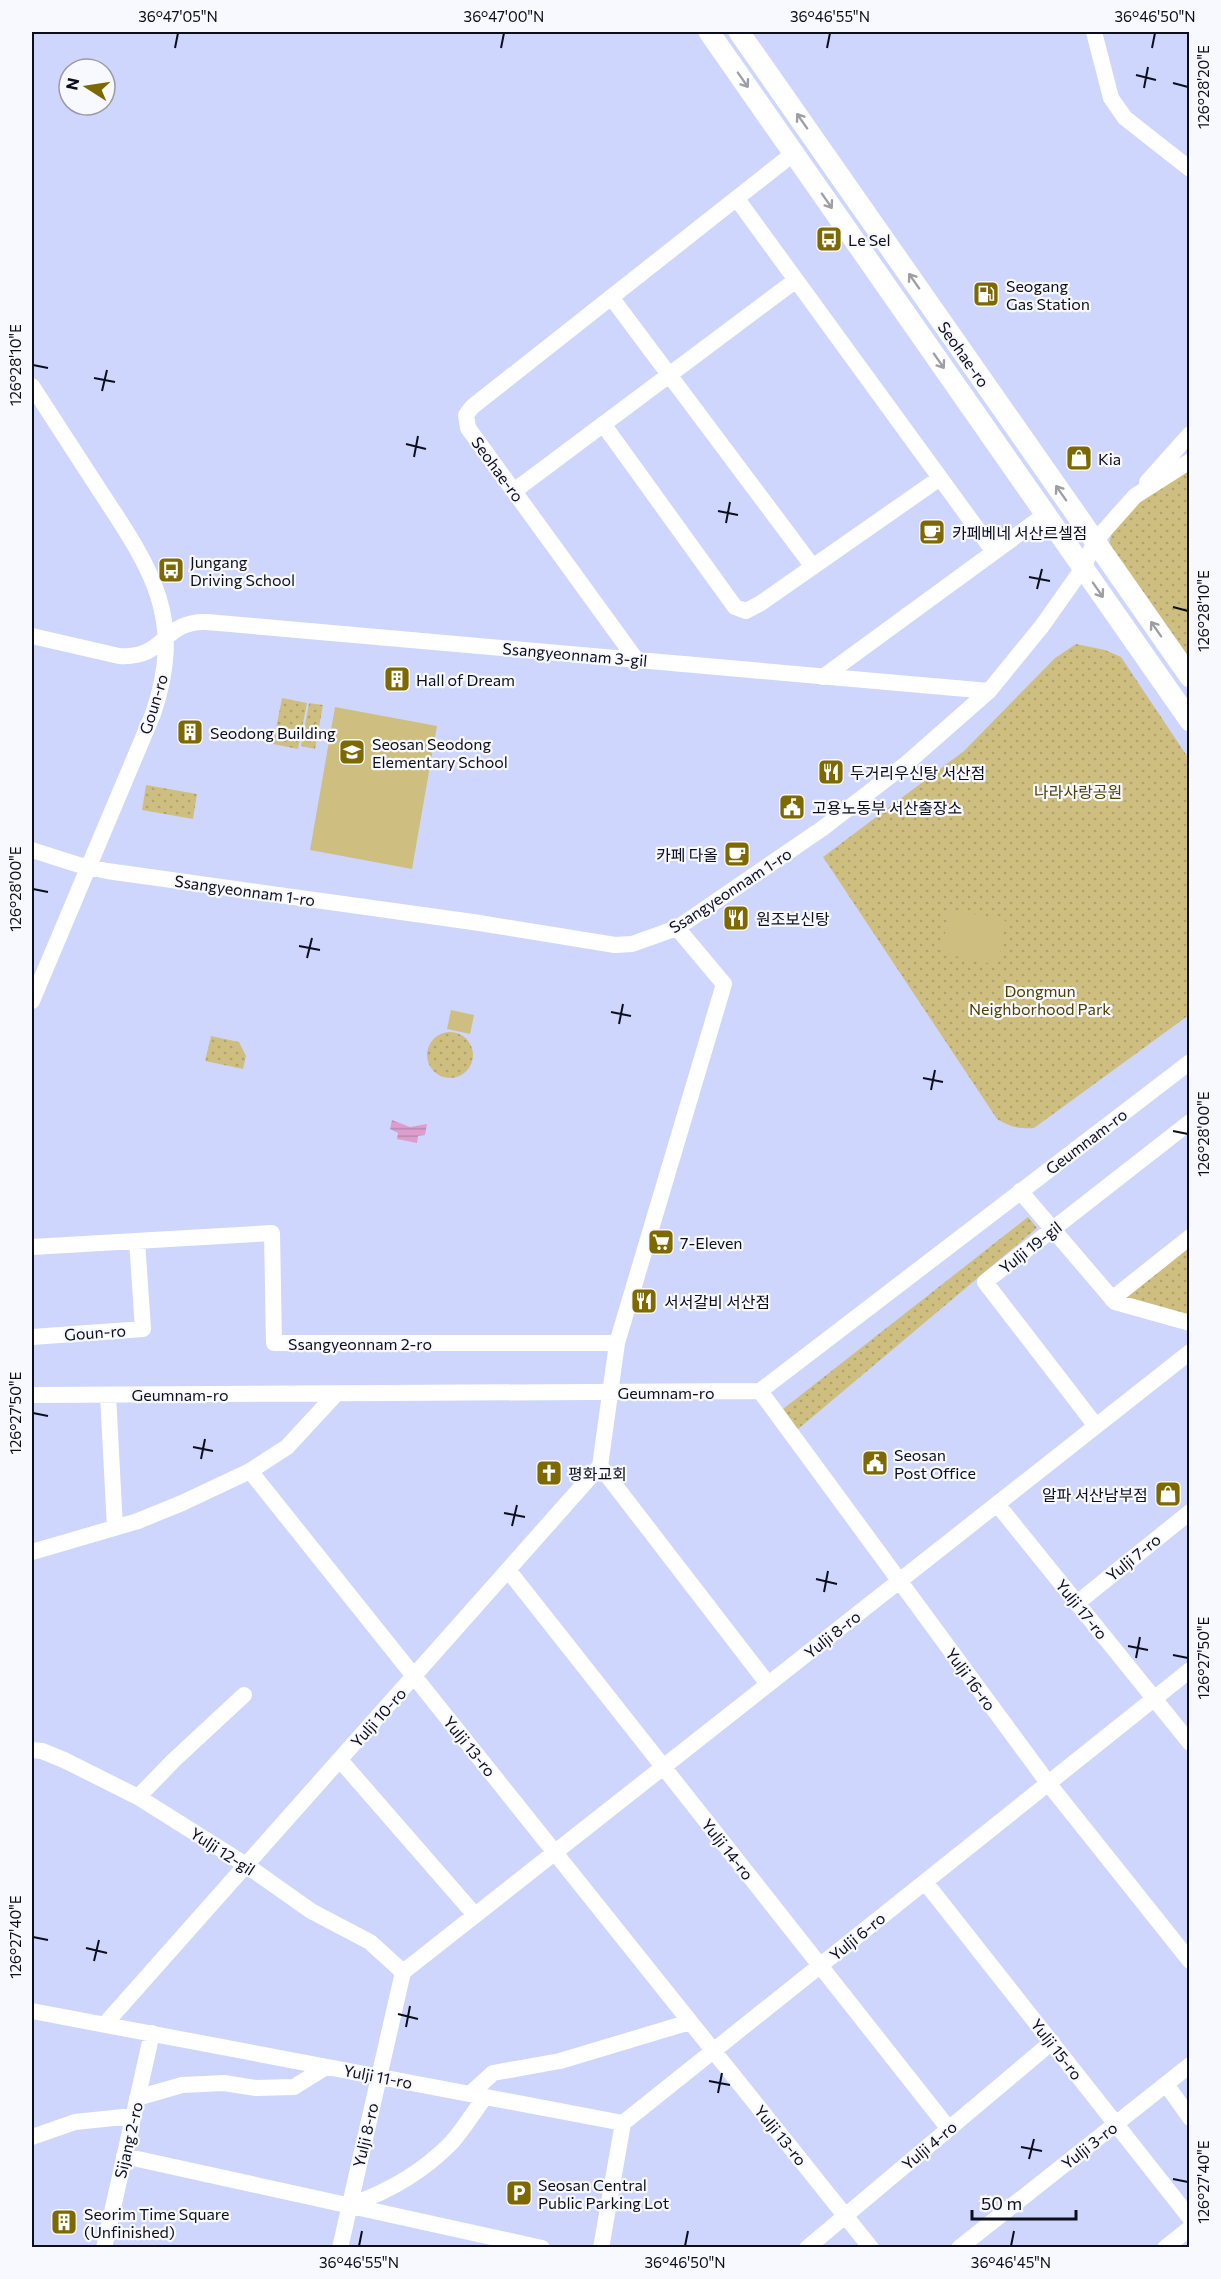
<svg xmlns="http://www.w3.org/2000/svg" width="1221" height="2279" viewBox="0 0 1221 2279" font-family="Commissioner,'Noto Sans KR',sans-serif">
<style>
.grass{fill:url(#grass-dots)}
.garden{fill:#cebf81}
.water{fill:url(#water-rules)}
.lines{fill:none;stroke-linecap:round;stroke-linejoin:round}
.minor{stroke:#fff;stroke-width:16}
.major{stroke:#fff;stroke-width:21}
.oneway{stroke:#9e9fa4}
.ticks{fill:none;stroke:#0c0e1c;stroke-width:2}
.labels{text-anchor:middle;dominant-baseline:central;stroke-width:4.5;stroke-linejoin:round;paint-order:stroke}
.poi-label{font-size:16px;fill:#0c0e1c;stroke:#f8f9fe;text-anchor:start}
.street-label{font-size:16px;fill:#0c0e1c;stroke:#f8f9fe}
.park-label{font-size:16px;fill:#4d4002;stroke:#f8f9fe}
.neatline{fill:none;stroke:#0c0e1c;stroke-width:2}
.ticks-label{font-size:15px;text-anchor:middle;fill:#0c0e1c}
</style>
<defs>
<pattern id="grass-dots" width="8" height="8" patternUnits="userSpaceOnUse" patternTransform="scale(1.5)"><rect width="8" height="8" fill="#cebf81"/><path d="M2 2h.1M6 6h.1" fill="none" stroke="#b0a36f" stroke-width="1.8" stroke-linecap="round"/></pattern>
<pattern id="water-rules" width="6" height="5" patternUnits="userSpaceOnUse" patternTransform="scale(1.5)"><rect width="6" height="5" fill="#dd9ecd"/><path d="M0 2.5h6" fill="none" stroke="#bc87af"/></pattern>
</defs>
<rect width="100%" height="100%" fill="#ced6fe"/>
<!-- grass -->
<path class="grass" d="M1189,465V664L1109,545C1113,509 1162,485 1189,465Z
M1076,644L1105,650L1121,657L1189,759V1015L1034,1128C1019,1129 1010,1127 997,1119L823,857L964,751L1055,658Z
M282,698L307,703L298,749L273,744Z
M309,703L323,705L315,749L301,746Z
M146,785L197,794L193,819L142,810Z
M427 1055a23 23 0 1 1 46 0a23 23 0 1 1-46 0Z
M211,1036L239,1042L246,1056L243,1069L205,1061Z
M1028,1217L1037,1228L797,1430L783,1409Z
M1189,1246V1317L1124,1299Z"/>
<!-- garden -->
<path class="garden" d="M335,707L437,726L412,869L310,850Z
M950,909L1006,921L997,965L941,953Z
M451,1010L474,1015L470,1034L447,1029Z"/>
<!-- water -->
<path class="water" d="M392,1120L410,1127L427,1124L425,1135L418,1136L417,1143L397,1139L398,1133L390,1129Z"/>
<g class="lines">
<!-- minor -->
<path class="minor" d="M1094,32L1111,98L1125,118L1190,169
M737,199L994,552
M611,297L813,567
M32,386C55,422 79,458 102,494C153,571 185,620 153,714L32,1001
M603,424L735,607L746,611L761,603L940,478
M1147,482L1190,434
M514,491L796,280
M32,636L119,656C167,659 162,620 207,622L989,691
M635,658L468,428L466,415L472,407L794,153
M823,677L1046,514
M32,850L79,865L107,871L473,922L615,945L632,944L677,928L823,828L907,763L989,691L1042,626L1083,568L1095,541L1135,496L1190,461
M1020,1191L1115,1302L1190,1323
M32,1247L272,1233L274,1343H617
M1112,1299L1190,1237
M32,1337L143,1329L137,1241
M760,1391L1048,1783L1190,1961
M32,1395L760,1391L1190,1062
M108,1395L115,1528
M1096,1426L985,1282L1190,1122
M600,1466L768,1684
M250,1471L871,2248
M997,1504L1190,1743
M32,1552L138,1521L182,1503L250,1471L287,1447L336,1394
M508,1570L949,2129
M1077,1603L1190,1512
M32,1750L42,1751L64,1760L138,1797L246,1865L311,1911L370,1942L403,1972
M340,1760L475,1915
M138,1797L174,1760L244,1695
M925,1882L1190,2218
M32,2011L623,2123
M105,2024L600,1466L617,1343L724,984L677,928
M1166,2084L1190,2118
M470,2094L493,2073L560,2061L690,2022
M137,2098L182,2085L224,2083L256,2088L294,2087L326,2067
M32,2137L75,2122L133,2116
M124,2156L542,2248
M350,2205C388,2192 424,2171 452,2142C464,2128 474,2112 485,2097
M104,2248L152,2033
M340,2248L403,1972L1190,1352
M601,2248L623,2123L1190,1670
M807,2248L1052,2042
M959,2248L1190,2065
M1165,2248L1190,2228"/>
<!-- major -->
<path class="major" d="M709,32L1190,721
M739,32L1190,677"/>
</g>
<!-- one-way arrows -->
<defs><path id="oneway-shaft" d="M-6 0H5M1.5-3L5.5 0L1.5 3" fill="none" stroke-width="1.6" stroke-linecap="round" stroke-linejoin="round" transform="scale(1.5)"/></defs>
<g class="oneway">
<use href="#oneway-shaft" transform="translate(743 80) rotate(55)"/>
<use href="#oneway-shaft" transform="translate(802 121) rotate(-125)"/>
<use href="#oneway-shaft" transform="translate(827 201) rotate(55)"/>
<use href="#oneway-shaft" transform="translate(914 281) rotate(-125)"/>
<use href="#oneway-shaft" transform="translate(939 361) rotate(55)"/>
<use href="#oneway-shaft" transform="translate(1061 493) rotate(-125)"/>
<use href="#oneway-shaft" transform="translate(1098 590) rotate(55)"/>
<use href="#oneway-shaft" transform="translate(1156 629) rotate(-125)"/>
</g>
<!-- ticks -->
<path class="ticks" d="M175,48L178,33M501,48L504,33M827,48L830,33M1152,48L1155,33M1136,75L1156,80M1173,83L1188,87M1144,88L1148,67M33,365L48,368M94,378L115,382M102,391L107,370M406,444L426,449M414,457L418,436M718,511L738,515M726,523L730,502M1029,577L1050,581M1037,589L1042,569M1173,607L1188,611M33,889L48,892M299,946L320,950M307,958L312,938M611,1012L631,1016M619,1024L623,1004M923,1078L943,1082M931,1090L935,1070M1173,1131L1188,1134M33,1413L48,1416M193,1447L213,1451M201,1459L205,1439M504,1513L525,1517M512,1526L517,1505M816,1579L837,1584M824,1592L828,1571M1128,1646L1148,1650M1173,1655L1188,1658M1136,1658L1140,1637M33,1937L48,1940M86,1948L107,1953M94,1961L99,1940M398,2014L418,2019M406,2027L410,2006M709,2081L730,2085M718,2093L722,2073M1021,2147L1042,2151M1029,2159L1034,2139M1173,2179L1188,2182M359,2246L362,2231M685,2246L688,2231M1011,2246L1014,2231"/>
<!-- icons -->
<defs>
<symbol id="bus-square" viewBox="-11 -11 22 22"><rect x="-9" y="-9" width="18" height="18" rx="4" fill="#7d6900" stroke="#f8f9fe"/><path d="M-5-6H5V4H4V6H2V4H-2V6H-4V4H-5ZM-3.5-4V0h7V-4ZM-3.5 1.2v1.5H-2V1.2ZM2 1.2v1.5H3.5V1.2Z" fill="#fff"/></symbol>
<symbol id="fuel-square" viewBox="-11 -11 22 22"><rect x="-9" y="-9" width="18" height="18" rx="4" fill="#7d6900" stroke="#f8f9fe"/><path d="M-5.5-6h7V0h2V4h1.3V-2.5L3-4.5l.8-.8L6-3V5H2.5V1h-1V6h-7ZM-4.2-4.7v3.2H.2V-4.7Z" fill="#fff"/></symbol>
<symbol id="shop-square" viewBox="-11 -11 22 22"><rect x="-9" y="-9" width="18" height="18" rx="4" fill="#7d6900" stroke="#f8f9fe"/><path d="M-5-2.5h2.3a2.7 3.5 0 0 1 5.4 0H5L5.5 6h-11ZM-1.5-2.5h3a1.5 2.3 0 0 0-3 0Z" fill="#fff"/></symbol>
<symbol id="cafe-square" viewBox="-11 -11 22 22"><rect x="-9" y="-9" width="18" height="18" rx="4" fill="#7d6900" stroke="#f8f9fe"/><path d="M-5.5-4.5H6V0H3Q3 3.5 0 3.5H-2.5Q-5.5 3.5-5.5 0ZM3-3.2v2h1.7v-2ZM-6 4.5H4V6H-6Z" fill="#fff"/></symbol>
<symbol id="building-square" viewBox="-11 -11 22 22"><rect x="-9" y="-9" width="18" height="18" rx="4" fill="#7d6900" stroke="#f8f9fe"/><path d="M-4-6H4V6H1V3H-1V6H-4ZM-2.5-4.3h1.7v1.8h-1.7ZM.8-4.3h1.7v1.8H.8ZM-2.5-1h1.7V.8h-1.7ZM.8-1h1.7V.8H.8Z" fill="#fff"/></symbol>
<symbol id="school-square" viewBox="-11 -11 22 22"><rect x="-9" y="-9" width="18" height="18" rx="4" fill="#7d6900" stroke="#f8f9fe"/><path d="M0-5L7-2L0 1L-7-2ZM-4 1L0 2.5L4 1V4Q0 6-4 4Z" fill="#fff"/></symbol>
<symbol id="restaurant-square" viewBox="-11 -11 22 22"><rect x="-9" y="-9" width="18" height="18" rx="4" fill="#7d6900" stroke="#f8f9fe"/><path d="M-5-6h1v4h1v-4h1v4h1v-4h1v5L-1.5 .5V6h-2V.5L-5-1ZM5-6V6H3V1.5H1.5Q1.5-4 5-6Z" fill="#fff"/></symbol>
<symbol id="civic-square" viewBox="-11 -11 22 22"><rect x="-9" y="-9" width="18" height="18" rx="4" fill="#7d6900" stroke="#f8f9fe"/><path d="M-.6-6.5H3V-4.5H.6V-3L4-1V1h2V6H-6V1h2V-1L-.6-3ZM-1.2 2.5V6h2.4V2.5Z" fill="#fff"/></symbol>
<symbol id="supermarket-square" viewBox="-11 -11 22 22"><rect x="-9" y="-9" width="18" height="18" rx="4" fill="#7d6900" stroke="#f8f9fe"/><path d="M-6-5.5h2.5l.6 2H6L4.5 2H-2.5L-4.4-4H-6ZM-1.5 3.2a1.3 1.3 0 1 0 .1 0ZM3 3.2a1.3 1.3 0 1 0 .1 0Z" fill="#fff"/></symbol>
<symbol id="church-square" viewBox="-11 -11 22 22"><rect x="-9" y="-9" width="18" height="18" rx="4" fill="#7d6900" stroke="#f8f9fe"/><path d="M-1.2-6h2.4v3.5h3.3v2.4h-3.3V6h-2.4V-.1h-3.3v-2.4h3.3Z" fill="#fff"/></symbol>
<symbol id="parking-square" viewBox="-11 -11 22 22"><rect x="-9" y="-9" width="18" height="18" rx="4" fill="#7d6900" stroke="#f8f9fe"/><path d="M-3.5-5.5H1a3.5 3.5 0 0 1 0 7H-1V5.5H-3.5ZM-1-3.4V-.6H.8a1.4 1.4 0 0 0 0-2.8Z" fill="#fff"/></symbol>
</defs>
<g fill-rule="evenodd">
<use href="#bus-square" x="814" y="224" width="30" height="30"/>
<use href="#fuel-square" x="971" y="279" width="30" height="30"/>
<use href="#shop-square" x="1064" y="443" width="30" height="30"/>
<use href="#cafe-square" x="917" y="517" width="30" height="30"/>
<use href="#bus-square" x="156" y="555" width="30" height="30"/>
<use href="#building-square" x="382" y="664" width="30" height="30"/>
<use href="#building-square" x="175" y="717" width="30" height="30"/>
<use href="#school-square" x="337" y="737" width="30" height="30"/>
<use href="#restaurant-square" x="816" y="757" width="30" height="30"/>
<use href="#civic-square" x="777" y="792" width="30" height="30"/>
<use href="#cafe-square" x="722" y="839" width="30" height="30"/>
<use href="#restaurant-square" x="721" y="903" width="30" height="30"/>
<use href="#supermarket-square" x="646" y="1227" width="30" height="30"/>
<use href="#restaurant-square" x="629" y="1286" width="30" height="30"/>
<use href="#civic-square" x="860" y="1448" width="30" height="30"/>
<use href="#church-square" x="534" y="1458" width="30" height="30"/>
<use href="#shop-square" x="1153" y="1479" width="30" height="30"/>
<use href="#parking-square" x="504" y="2178" width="30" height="30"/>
<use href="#building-square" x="49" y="2207" width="30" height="30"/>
</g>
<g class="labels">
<!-- poi labels -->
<g class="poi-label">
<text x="848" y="239">Le Sel</text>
<text x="1006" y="285">Seogang<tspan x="1006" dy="18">Gas Station</tspan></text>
<text x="1098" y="458">Kia</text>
<text x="952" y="532">카페베네 서산르셀점</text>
<text x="190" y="561">Jungang<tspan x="190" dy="18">Driving School</tspan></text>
<text x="416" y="679">Hall of Dream</text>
<text x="210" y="732">Seodong Building</text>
<text x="372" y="743">Seosan Seodong<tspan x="372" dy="18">Elementary School</tspan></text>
<text x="850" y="772">두거리우신탕 서산점</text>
<text x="812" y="807">고용노동부 서산출장소</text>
<text x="718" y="854" text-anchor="end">카페 다올</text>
<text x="756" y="918">원조보신탕</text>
<text x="680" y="1242">7-Eleven</text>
<text x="664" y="1301">서서갈비 서산점</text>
<text x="894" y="1454">Seosan<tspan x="894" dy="18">Post Office</tspan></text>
<text x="568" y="1473">평화교회</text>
<text x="1148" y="1494" text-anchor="end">알파 서산남부점</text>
<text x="538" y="2184">Seosan Central<tspan x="538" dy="18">Public Parking Lot</tspan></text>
<text x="84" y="2213">Seorim Time Square<tspan x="84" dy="18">(Unfinished)</tspan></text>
</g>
<!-- street labels -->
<g class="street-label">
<text transform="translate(964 354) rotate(55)">Seohae-ro</text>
<text transform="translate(498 469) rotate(54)">Seohae-ro</text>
<text transform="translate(575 654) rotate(5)">Ssangyeonnam 3-gil</text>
<text transform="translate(153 704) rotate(-73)">Goun-ro</text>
<text transform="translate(245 890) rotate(8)">Ssangyeonnam 1-ro</text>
<text transform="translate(730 890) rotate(-33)">Ssangyeonnam 1-ro</text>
<text transform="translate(1086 1141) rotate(-37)">Geumnam-ro</text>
<text transform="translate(1030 1247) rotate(-38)">Yulji 19-gil</text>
<text transform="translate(95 1332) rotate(-4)">Goun-ro</text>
<text x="360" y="1343">Ssangyeonnam 2-ro</text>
<text x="666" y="1392">Geumnam-ro</text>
<text x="180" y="1394">Geumnam-ro</text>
<text transform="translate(1133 1557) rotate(-39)">Yulji 7-ro</text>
<text transform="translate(1082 1609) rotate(51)">Yulji 17-ro</text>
<text transform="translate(832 1634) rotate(-38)">Yulji 8-ro</text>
<text transform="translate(971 1679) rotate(54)">Yulji 16-ro</text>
<text transform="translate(378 1717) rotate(-48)">Yulji 10-ro</text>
<text transform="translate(470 1746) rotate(51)">Yulji 13-ro</text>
<text transform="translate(728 1849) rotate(52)">Yulji 14-ro</text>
<text transform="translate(223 1851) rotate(33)">Yulji 12-gil</text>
<text transform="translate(857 1936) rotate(-39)">Yulji 6-ro</text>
<text transform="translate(1057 2049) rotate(52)">Yulji 15-ro</text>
<text transform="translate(378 2076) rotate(11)">Yulji 11-ro</text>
<text transform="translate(365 2135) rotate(-77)">Yulji 8-ro</text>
<text transform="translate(781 2135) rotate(51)">Yulji 13-ro</text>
<text transform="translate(128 2140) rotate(-77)">Sijang 2-ro</text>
<text transform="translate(929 2145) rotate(-40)">Yulji 4-ro</text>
<text transform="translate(1089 2145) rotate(-38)">Yulji 3-ro</text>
</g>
<!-- park labels -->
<g class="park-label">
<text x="1078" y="791">나라사랑공원</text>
<text x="1040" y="990">Dongmun<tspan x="1040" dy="18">Neighborhood Park</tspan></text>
</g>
</g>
<!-- border -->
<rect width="1221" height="2279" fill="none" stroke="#f8f9fe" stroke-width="66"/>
<!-- north arrow -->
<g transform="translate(87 87) rotate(282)"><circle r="28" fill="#f8f9fe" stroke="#9a9ba4" stroke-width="1.5"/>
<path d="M0-4.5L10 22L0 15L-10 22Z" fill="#7d6900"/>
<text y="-9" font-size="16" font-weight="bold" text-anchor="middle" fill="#0c0e1c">N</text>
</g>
<!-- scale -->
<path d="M972 2210v9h104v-9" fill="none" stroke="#0c0e1c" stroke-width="3"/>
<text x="981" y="2210" font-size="18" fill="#0c0e1c" stroke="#f8f9fe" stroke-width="4.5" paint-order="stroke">50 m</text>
<rect x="33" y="33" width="1155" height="2213" class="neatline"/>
<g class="ticks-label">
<text x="178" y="22">36°47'05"N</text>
<text x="504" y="22">36°47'00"N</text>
<text x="830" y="22">36°46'55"N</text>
<text x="1155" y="22">36°46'50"N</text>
<text transform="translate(1204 87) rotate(-90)" y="5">126°28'20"E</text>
<text transform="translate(16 365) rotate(-90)" y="5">126°28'10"E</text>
<text transform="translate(1204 611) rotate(-90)" y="5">126°28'10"E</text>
<text transform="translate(16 889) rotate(-90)" y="5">126°28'00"E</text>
<text transform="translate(1204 1134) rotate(-90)" y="5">126°28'00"E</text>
<text transform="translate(16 1413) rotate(-90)" y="5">126°27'50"E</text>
<text transform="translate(1204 1658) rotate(-90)" y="5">126°27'50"E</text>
<text transform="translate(16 1937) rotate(-90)" y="5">126°27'40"E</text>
<text transform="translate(1204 2182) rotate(-90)" y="5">126°27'40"E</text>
<text x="359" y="2268">36°46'55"N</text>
<text x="685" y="2268">36°46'50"N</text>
<text x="1011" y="2268">36°46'45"N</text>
</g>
</svg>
